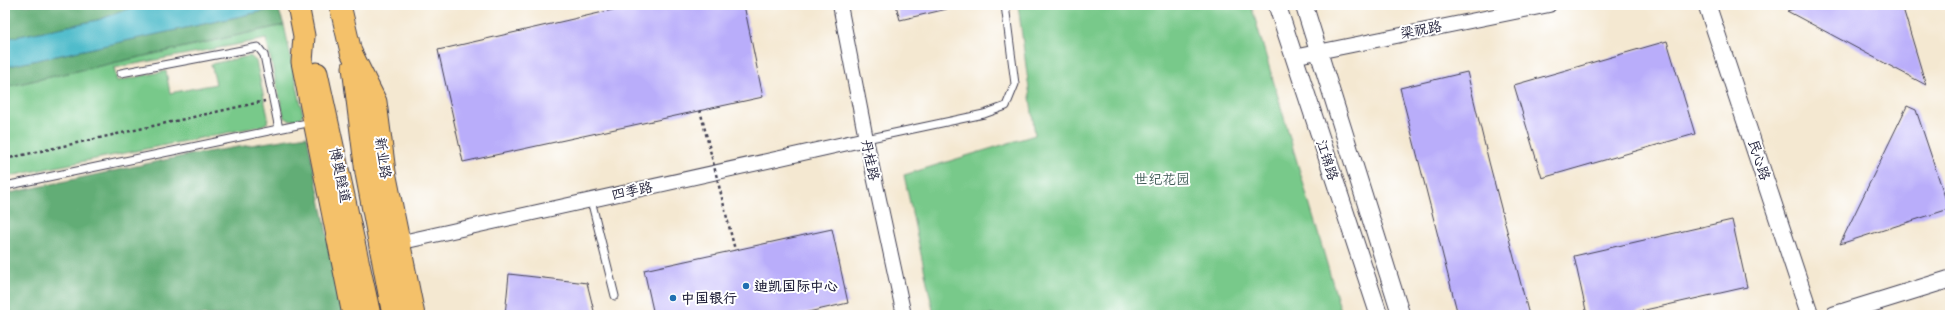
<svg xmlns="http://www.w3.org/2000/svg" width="1955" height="320" viewBox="0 0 1955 320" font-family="Pangolin,'LXGW WenKai TC',sans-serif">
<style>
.green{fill:#78c98a;stroke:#4d7662}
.forest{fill:#62ad76;stroke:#426858}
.water{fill:#50bccb;stroke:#396f83}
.building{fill:#b9adfa}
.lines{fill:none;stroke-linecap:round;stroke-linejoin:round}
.service-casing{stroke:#424052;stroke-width:9}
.minor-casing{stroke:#424052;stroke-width:16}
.tertiary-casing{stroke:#424052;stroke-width:19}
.primary-casing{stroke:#424052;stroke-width:23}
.path{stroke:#424052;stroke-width:2.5;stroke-dasharray:3 3;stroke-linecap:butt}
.service{stroke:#fff;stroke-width:7}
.minor{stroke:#fff;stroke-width:14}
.tertiary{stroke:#fff;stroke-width:17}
.primary{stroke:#f4c16a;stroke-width:21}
.path-bridge{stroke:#424052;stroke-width:2.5;stroke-dasharray:3 3;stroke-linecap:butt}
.poi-dot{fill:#1f6fb2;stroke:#fff;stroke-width:1.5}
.labels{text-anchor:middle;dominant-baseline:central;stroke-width:4;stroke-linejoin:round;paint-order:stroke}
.street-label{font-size:14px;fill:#22223b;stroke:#fff}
.park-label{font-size:14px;fill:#405c57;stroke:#fff}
.poi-label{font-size:14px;font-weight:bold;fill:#22223b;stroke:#fff;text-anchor:start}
</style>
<rect width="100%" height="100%" fill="#fff"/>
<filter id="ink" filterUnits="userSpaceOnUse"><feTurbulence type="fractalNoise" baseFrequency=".025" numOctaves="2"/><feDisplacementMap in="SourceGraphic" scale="8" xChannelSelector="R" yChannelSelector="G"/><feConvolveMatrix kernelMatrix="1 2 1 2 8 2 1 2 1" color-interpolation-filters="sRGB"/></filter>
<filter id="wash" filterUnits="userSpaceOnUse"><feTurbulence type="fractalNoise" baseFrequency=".012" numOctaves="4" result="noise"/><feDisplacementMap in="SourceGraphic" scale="16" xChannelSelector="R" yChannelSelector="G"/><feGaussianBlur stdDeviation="0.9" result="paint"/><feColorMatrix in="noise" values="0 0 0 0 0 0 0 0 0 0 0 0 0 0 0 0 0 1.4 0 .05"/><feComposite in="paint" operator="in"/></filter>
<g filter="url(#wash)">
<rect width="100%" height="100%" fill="#f4e8d1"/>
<!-- green -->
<path class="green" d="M1018,5H1251L1342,315H934L904,175L1035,135Z
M284,25L303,114L299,119L289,120L284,117L266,39L114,68L117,81L166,71L170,93L216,84L211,64L250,56L256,61L268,117L267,123L261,126L5,177V87Z"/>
<!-- forest -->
<path class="forest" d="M5,5H140L98,20L5,39Z
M278,8L284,25L5,87V67Z
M307,136L344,315H7L5,304V194L188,155Z"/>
<!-- water -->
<path class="water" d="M140,5H277L278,8L5,67V39L98,20Z"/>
<g id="blocks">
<!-- building -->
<path class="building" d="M634,5H744L763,97L463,162L438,50Z
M896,5H947V9L900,20Z
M1805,5H1902L1926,85L1787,11Z
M1667,41L1695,134L1542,178L1514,85Z
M1467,72L1489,162L1529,315H1458L1439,240L1400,88Z
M1907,106L1916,110L1949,209L1840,244Z
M1732,220L1747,287L1623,315H1587L1574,256Z
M832,229L848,303L795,315H654L644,270Z
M509,274L587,283L595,315H505Z"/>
</g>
</g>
<g filter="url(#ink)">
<use href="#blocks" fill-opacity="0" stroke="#424052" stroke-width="1"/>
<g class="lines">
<defs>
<path id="service" d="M121,73L258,47L264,55L279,129
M866,139L984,114L1006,106L1015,84L1005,5
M5,186L312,122
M591,200L615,296"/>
<path id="minor" d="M840,5L866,139L904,315
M1293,57L1549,5
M398,243L866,139"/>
<path id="tertiary" d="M1277,5L1379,315
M1304,5L1401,315
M1707,5L1810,315
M1834,315L1950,279"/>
<path id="primary" d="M298,5L304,36L302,62L353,315
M340,5L351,52L376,102L385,172L414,315
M353,67L366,173L393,315
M317,73L370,315"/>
</defs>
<!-- service casing -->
<use href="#service" class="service-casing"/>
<!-- minor casing -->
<use href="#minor" class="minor-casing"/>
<!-- tertiary casing -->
<use href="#tertiary" class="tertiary-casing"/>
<!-- primary casing -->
<use href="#primary" class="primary-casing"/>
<!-- path -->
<path class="path" d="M5,159L265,101"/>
<!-- service -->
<use href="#service" class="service"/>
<!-- minor -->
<use href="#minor" class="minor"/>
<!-- tertiary -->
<use href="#tertiary" class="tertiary"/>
<!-- primary -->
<use href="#primary" class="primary"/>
<!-- path-bridge -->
<path class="path-bridge" d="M700,110L735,250"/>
</g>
</g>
<!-- markers -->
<g class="poi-dot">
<circle cx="746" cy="286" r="4"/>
<circle cx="673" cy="298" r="4"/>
</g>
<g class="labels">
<!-- street labels -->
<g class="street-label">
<text transform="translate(1421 30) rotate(-11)">梁祝路</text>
<text transform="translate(383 158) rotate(82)">新业路</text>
<text transform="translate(870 160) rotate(78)">丹桂路</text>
<text transform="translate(1327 160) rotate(72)">江锦路</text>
<text transform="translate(1759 160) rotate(72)">民心路</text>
<text transform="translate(340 175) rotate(78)">博奥隧道</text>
<text transform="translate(632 191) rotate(-12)">四季路</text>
</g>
<!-- park labels -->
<g class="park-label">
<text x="1162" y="179">世纪花园</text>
</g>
<!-- poi labels -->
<g class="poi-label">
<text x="754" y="286">迪凯国际中心</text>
<text x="681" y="298">中国银行</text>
</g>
</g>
<!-- margin -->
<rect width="1955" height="320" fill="none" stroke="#fff" stroke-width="20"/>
</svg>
